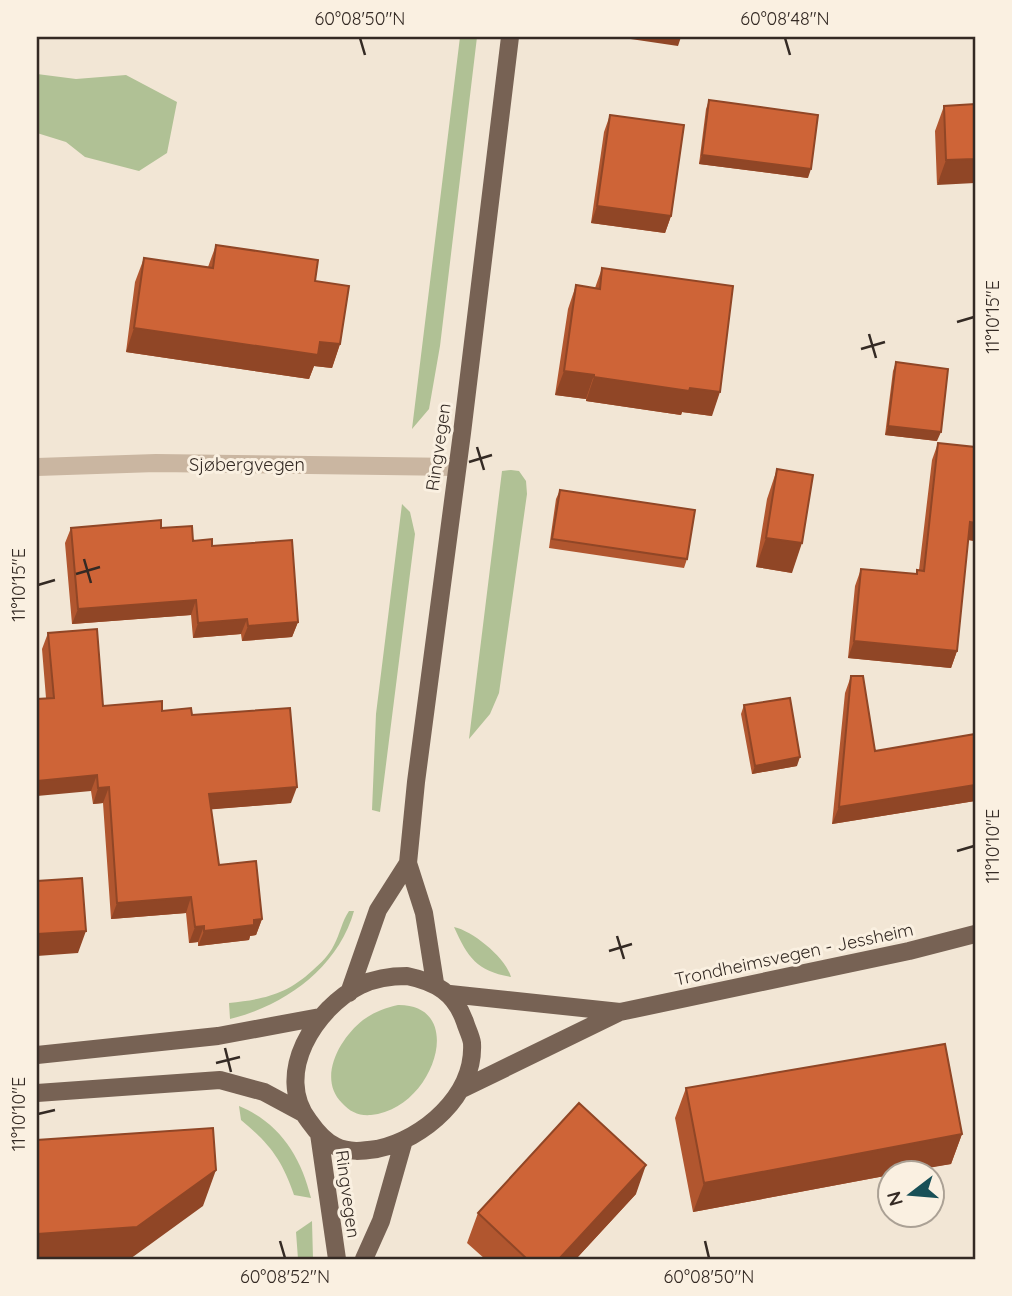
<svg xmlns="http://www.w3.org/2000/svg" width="1012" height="1296" viewBox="0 0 1012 1296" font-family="Quicksand,sans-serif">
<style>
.green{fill:#b0c195}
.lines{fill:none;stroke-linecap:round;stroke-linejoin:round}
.minor{stroke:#cab6a1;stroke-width:18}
.major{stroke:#776254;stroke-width:18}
.wall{fill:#b1562f}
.shaded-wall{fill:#904626}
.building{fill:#ce6437;stroke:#904626;stroke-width:2}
.ticks{fill:none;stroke:#342a24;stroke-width:2.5}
.labels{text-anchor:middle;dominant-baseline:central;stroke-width:6;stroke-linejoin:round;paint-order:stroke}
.street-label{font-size:18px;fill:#342a24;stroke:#faf0e1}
.neatline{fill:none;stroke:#342a24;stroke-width:2.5}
.ticks-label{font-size:18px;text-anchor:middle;fill:#342a24}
</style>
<rect width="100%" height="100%" fill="#f2e6d5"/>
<!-- green -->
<path class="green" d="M460,37H477L440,346L429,409L412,429Z
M37,74L76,79L126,75L177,102L167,153L139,171L85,157L66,142L37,133Z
M511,470L519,471L526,481L527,494L499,693L490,714L469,739L502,471Z
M402,504L410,512L415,534L380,812L372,810L376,714Z
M349,911H354C338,968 284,1006 230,1019L229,1003C264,999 286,995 313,970C321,963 329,955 334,945C340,934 342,921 349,911Z
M454,927C473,931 506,958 511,977C477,971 468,958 454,927Z
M398,1005C468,1004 434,1110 371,1115C359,1116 350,1112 342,1103C317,1078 340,1038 363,1020C374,1012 385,1008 398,1005Z
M239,1106C280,1123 301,1157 311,1198L294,1195C282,1160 270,1144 241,1120Z
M312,1221L313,1259H298L296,1232Z"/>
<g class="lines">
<!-- minor -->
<path class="minor" d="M37,467L156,463L457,467"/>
<!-- major -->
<path class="major" d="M407,976C436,982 455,993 465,1022C467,1029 471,1036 472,1043C475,1095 424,1139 377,1149C363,1151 349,1153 335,1146C324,1141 316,1131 309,1121C273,1074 315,1008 361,985C376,978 391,976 407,976Z
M435,983L424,913L408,863L416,782L462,433L510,37
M349,993L378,910L408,863
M450,994L620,1012
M37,1055L218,1036L320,1017
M460,1090L620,1012L909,951L975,934
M37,1093L220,1080L264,1092L303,1113
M319,1134L337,1259
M364,1259L381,1221L404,1140"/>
</g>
<!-- wall -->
<path class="wall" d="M709,100L808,178L699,164L706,109Z
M975,104L937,185L935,131L944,106Z
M610,115L671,216L665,233L591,223L604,132Z
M216,245L315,281L340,344L332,368L314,366L309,379L126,352L135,282L144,258L208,267Z
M602,268L712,416L682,412L681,415L586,401V399L555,395L568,309L576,285L595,288Z
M896,362L937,441L885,435L893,371Z
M938,443L975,447V541L968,540L957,651L951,668L848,658L855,586L861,569L916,574L917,570H919L932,460Z
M777,469L792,573L756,567L767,499Z
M560,490L687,559L684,568L549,548L556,499Z
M71,528H161L212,546L298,622L292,637L242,641L241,634L193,638L191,615L72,624L65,543Z
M48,633L103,706L162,711L192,715L291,803L211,809L219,865L262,919L256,935L250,936L249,940L198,946V942L189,943L186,913L111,919L103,803L93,804L91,791L46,698L42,649Z
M851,676L875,751L975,734V801L832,824L845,693Z
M744,705L797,766L752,774L741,714Z
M686,1088L962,1134L951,1164L890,1173V1175L693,1212L675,1118Z
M636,1194L576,1259H485L467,1243L478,1213Z"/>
<!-- shaded-wall -->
<path class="shaded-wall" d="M617,37H681L678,46Z
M702,155L811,169L808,178L699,164Z
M975,159V183L937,185L946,160Z
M597,206L671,216L665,233L591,223Z
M134,328L320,342L340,344L332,368L314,366L309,379L126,352Z
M564,371L594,375L586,399L555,395Z
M594,377L690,388L720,392L712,416L682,412L681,415L586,401Z
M888,426L941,432L937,441L885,435Z
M970,522L975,523V541L963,539Z
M766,538L802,543L792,573L756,567Z
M196,600L191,615L72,624L78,609Z
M247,619L241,634L193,638L198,623Z
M298,622L292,637L242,641L248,626Z
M854,641L957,651L951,668L848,658Z
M800,757L797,766L752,774L755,766Z
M97,775L91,791L37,796V781Z
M975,785V801L832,824L839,807Z
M109,787L103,803L93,804L98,788Z
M297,787L291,803L204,810L209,794Z
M191,897L186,913L111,919L117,903Z
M262,919L256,935L250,936L249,940L198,946L204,931Z
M204,926L198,942L189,943L195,927Z
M86,931L78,953L37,956V934Z
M962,1134L951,1164L900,1173H890V1175L693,1212L704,1183Z
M646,1165L636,1194L576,1259H559Z
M216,1170L203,1206L130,1259H37V1234Z"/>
<!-- building -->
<path class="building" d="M709,100L818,115L811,169L702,155Z
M975,104V159L946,160L944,106Z
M610,115L684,125L671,216L597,206Z
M216,245L318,260L315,281L349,286L340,344L320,342L318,355L134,328L144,258L213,268Z
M602,268L733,286L720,392L690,388L689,391L594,377V375L564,371L576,285L600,289Z
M896,362L948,369L941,432L888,426Z
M938,443L975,447V523L970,522L957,651L854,641L861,569L917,574V570L924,571Z
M777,469L813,475L802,543L766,538Z
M560,490L695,510L687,559L552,539Z
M161,520V528L192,526L193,541L212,539V546L292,540L298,622L248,626L247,619L198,623L196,600L78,609L71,528Z
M97,629L103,706L162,701V711L191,708L192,715L290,708L297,787L209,794L219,865L256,861L262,919L254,920V925L204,931V926L195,927L191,897L117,903L109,787L98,788L97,775L37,781V699L54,698L48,633Z
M851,676H863L875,751L975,734V785L839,807Z
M790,698L800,757L755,766L744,705Z
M82,878L86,931L37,934V881Z
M945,1044L962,1134L704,1183L686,1088Z
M579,1103L646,1165L559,1259H527L478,1213Z
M213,1128L216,1170L137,1227L37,1234V1140Z"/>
<!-- ticks -->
<path class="ticks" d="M360,38L365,55M785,38L790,55M957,322L974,317M869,334L876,358M861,349L885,342M477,447L484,470M469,462L492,455M84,559L91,583M76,574L100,567M38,585L55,580M957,851L974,846M617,936L624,959M609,951L632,944M225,1048L231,1072M216,1063L240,1057M38,1114L55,1110M280,1241L285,1258M705,1241L709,1258"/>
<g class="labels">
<!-- street labels -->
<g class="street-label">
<text transform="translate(438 447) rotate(-82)">Ringvegen</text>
<text x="247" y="464">Sjøbergvegen</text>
<text transform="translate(794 954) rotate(-12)">Trondheimsvegen - Jessheim</text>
<text transform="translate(348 1194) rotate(82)">Ringvegen</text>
</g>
</g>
<!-- border -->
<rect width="1012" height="1296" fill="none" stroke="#faf0e1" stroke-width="77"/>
<!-- north arrow -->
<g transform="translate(911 1194) rotate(254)"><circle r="33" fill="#faf0e1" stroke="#aba195" stroke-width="2"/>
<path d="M0-5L12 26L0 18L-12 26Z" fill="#185057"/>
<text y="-10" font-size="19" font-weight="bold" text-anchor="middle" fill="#342a24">N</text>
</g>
<rect x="38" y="38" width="936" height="1220" class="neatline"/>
<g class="ticks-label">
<text x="360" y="25">60°08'50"N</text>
<text x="785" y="25">60°08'48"N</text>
<text transform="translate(993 317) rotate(-90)" y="6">11°10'15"E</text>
<text transform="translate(19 585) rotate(-90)" y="6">11°10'15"E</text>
<text transform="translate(993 846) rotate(-90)" y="6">11°10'10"E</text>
<text transform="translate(19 1114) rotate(-90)" y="6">11°10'10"E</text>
<text x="285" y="1283">60°08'52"N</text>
<text x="709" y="1283">60°08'50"N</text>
</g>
</svg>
